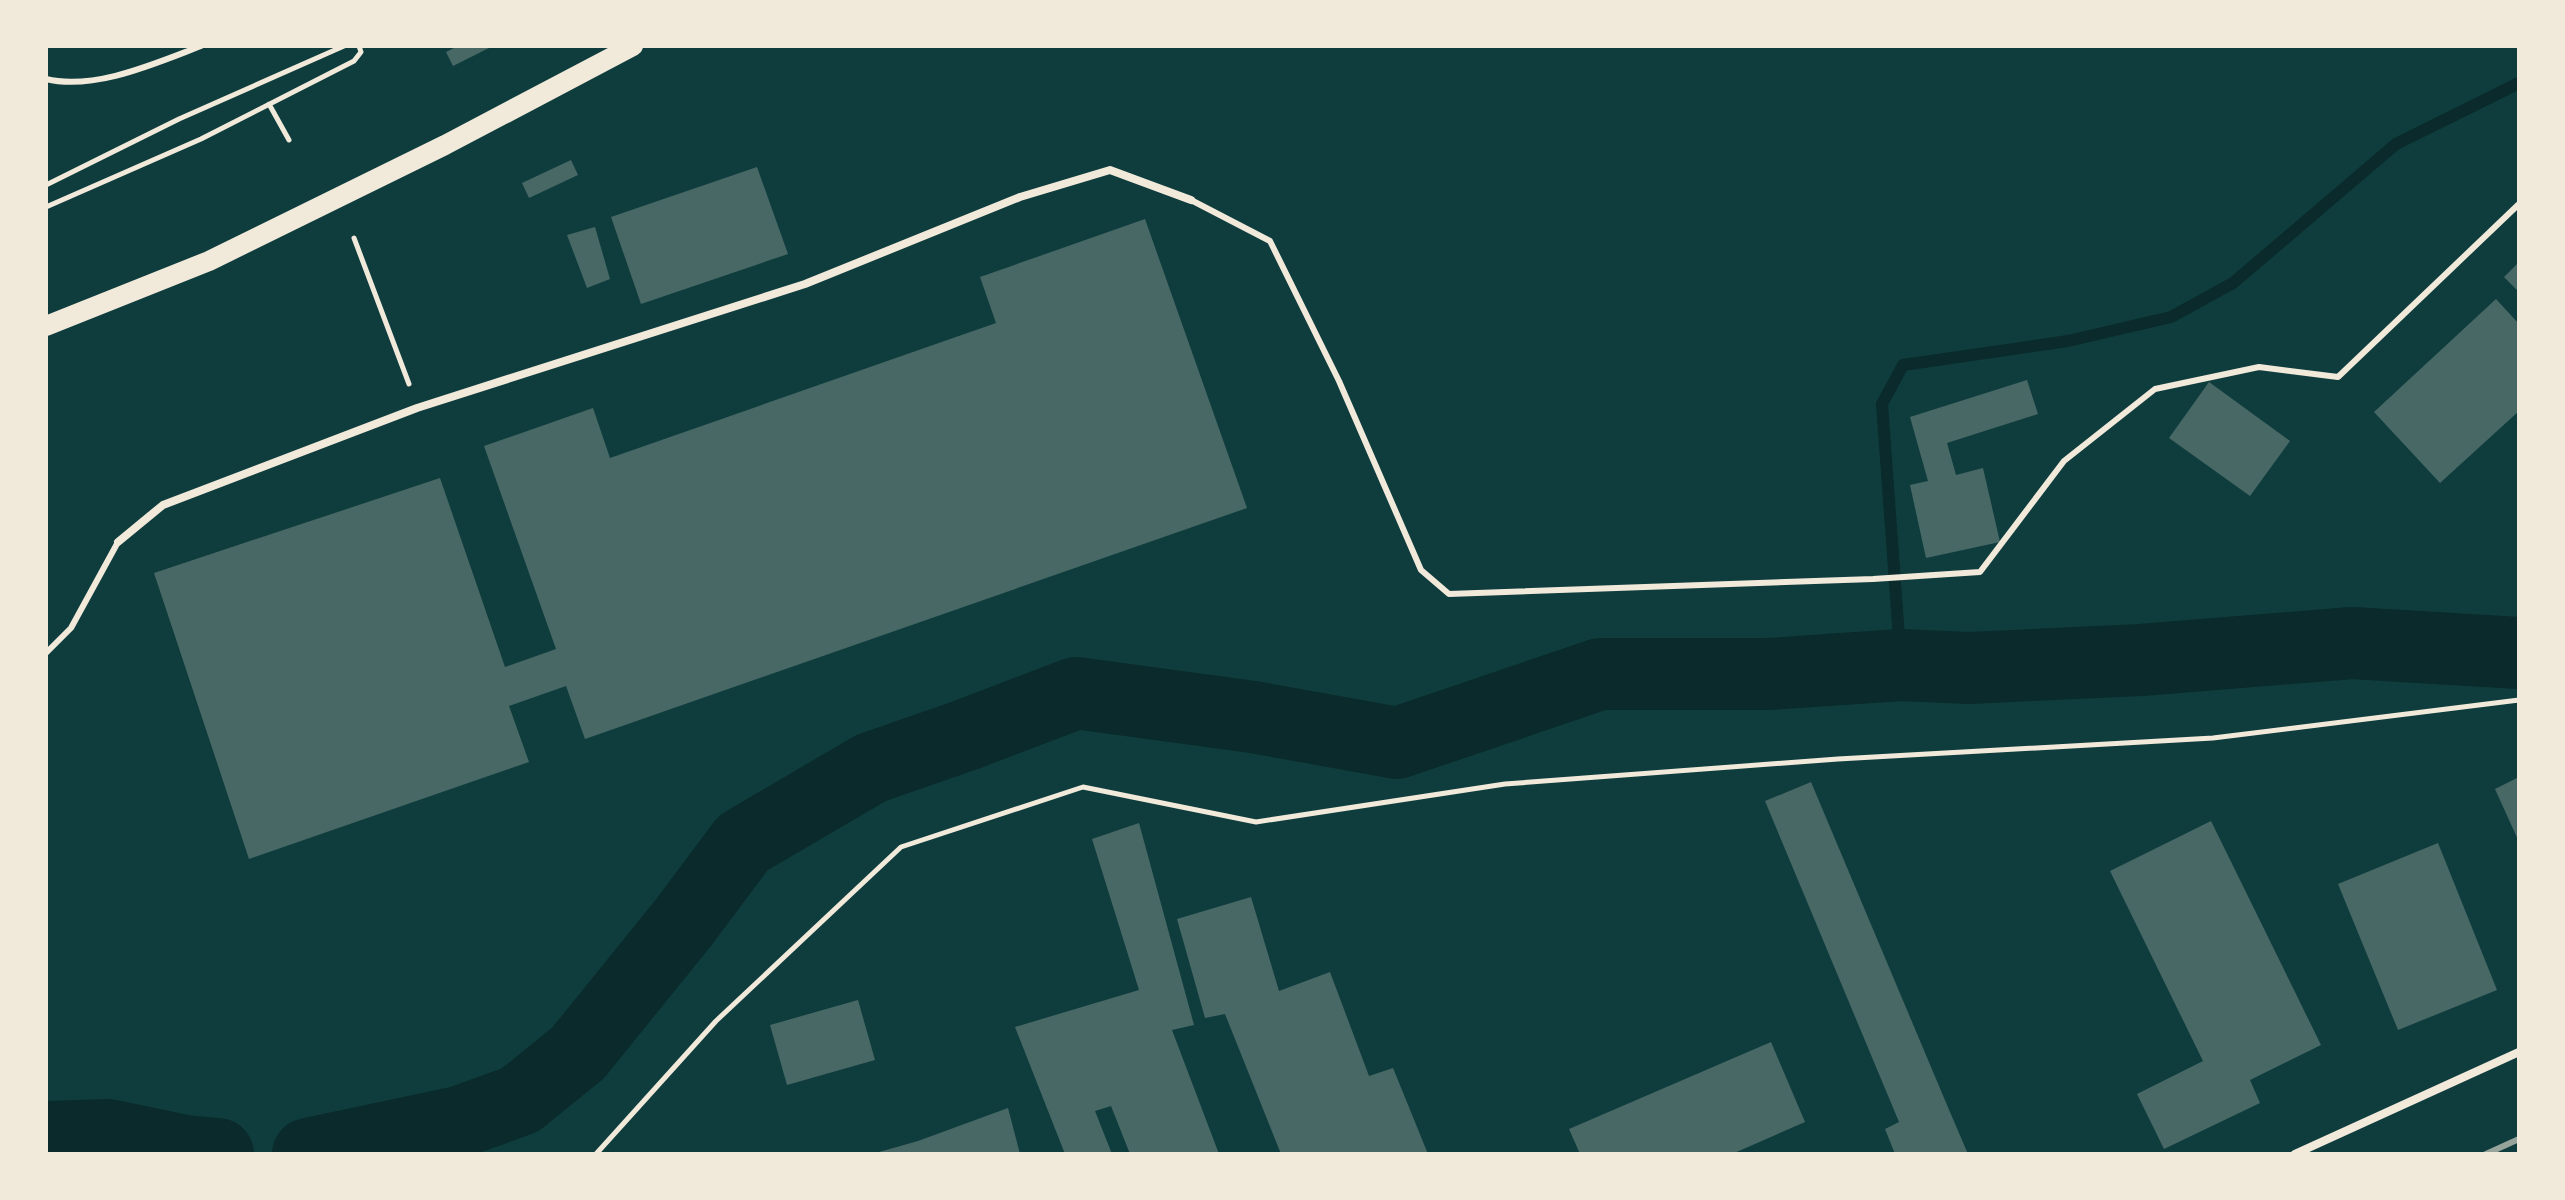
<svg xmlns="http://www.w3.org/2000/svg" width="2565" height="1200" viewBox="0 0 2565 1200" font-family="'Exo 2',sans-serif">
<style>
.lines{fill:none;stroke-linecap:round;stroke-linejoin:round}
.stream{stroke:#0a2a2b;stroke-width:12}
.river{stroke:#0a2a2b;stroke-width:72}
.building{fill:#486865}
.path{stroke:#f1e9da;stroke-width:5}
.service{stroke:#f1e9da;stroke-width:6}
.minor{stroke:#f1e9da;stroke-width:8}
.primary{stroke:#f1e9da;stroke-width:20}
.rail{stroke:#97a49c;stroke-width:6}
</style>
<rect width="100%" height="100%" fill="#0f3d3e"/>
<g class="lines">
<!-- stream -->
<path class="stream" d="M1901,665L1882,404L1903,365L2068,341L2171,317L2233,283L2396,144L2519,83"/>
<!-- river -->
<path class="river" d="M46,1137L108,1135L185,1151L218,1154
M308,1154L459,1122L520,1100L578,1053L684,922L743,843L871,768L966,735L1076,693L1253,717L1397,743L1600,674H1769L1901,665L1969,668L2141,660L2352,643L2519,653"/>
</g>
<!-- building -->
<path class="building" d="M458,46H493L453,66L446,52Z
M571,160L578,175L529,198L522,183Z
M757,167L788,254L641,304L611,217Z
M1145,219L1247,508L585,739L566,686L509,706L529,762L249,859L154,573L440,478L505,667L556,649L484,446L593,408L610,458L996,323L980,277Z
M595,227L610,279L587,288L567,235Z
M2519,262V292L2504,277Z
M2496,299L2519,324V411L2440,483L2374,412Z
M2027,380L2038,414L1947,443L1956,475L1983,468L2000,542L1926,558L1910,485L1928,481L1910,417Z
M2209,382L2290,441L2250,496L2169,438Z
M2519,777V842L2495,789Z
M1811,782L1947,1105L1968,1154H1895L1885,1129L1899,1122L1765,801Z
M2211,821L2321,1045L2250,1080L2260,1103L2164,1149L2137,1094L2203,1061L2110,871Z
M1139,823L1194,1025L1172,1030L1219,1154H1130L1111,1106L1095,1111L1112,1154H1065L1015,1027L1139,990L1092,839Z
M2438,843L2497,990L2398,1030L2338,884Z
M1251,897L1279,991L1330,972L1369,1076L1393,1068L1428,1154H1281L1225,1014L1205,1018L1177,919Z
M858,1000L875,1060L787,1085L770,1025Z
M1771,1042L1805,1122L1732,1154H1580L1569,1129Z
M1008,1108L1020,1154H872L918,1141Z"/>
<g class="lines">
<!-- path -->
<path class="path" d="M269,104L289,140
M46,185L179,119L344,46
M46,207L201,139L354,61L361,52L359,46
M354,238L409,384
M596,1154L716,1021L901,847L1083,787L1256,822L1505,784L1838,759L2213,738L2519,700"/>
<!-- service -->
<path class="service" d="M46,79C94,91 156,63 201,46
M1191,200L1270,241L1339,381L1421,570L1449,594L1873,579L1980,572L2064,461L2155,389L2259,367L2338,377L2519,204
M46,653L71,628L118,542"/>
<!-- minor -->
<path class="minor" d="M118,542L163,505L417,408L805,284L1020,197L1110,170L1191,200
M2295,1154L2519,1052"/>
<!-- primary -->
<path class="primary" d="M46,326L209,261L445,145L633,46"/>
<!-- rail -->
<path class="rail" d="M2486,1154L2519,1139"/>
</g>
<!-- border -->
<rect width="2565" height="1200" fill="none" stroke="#f1e9da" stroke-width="96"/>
</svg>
